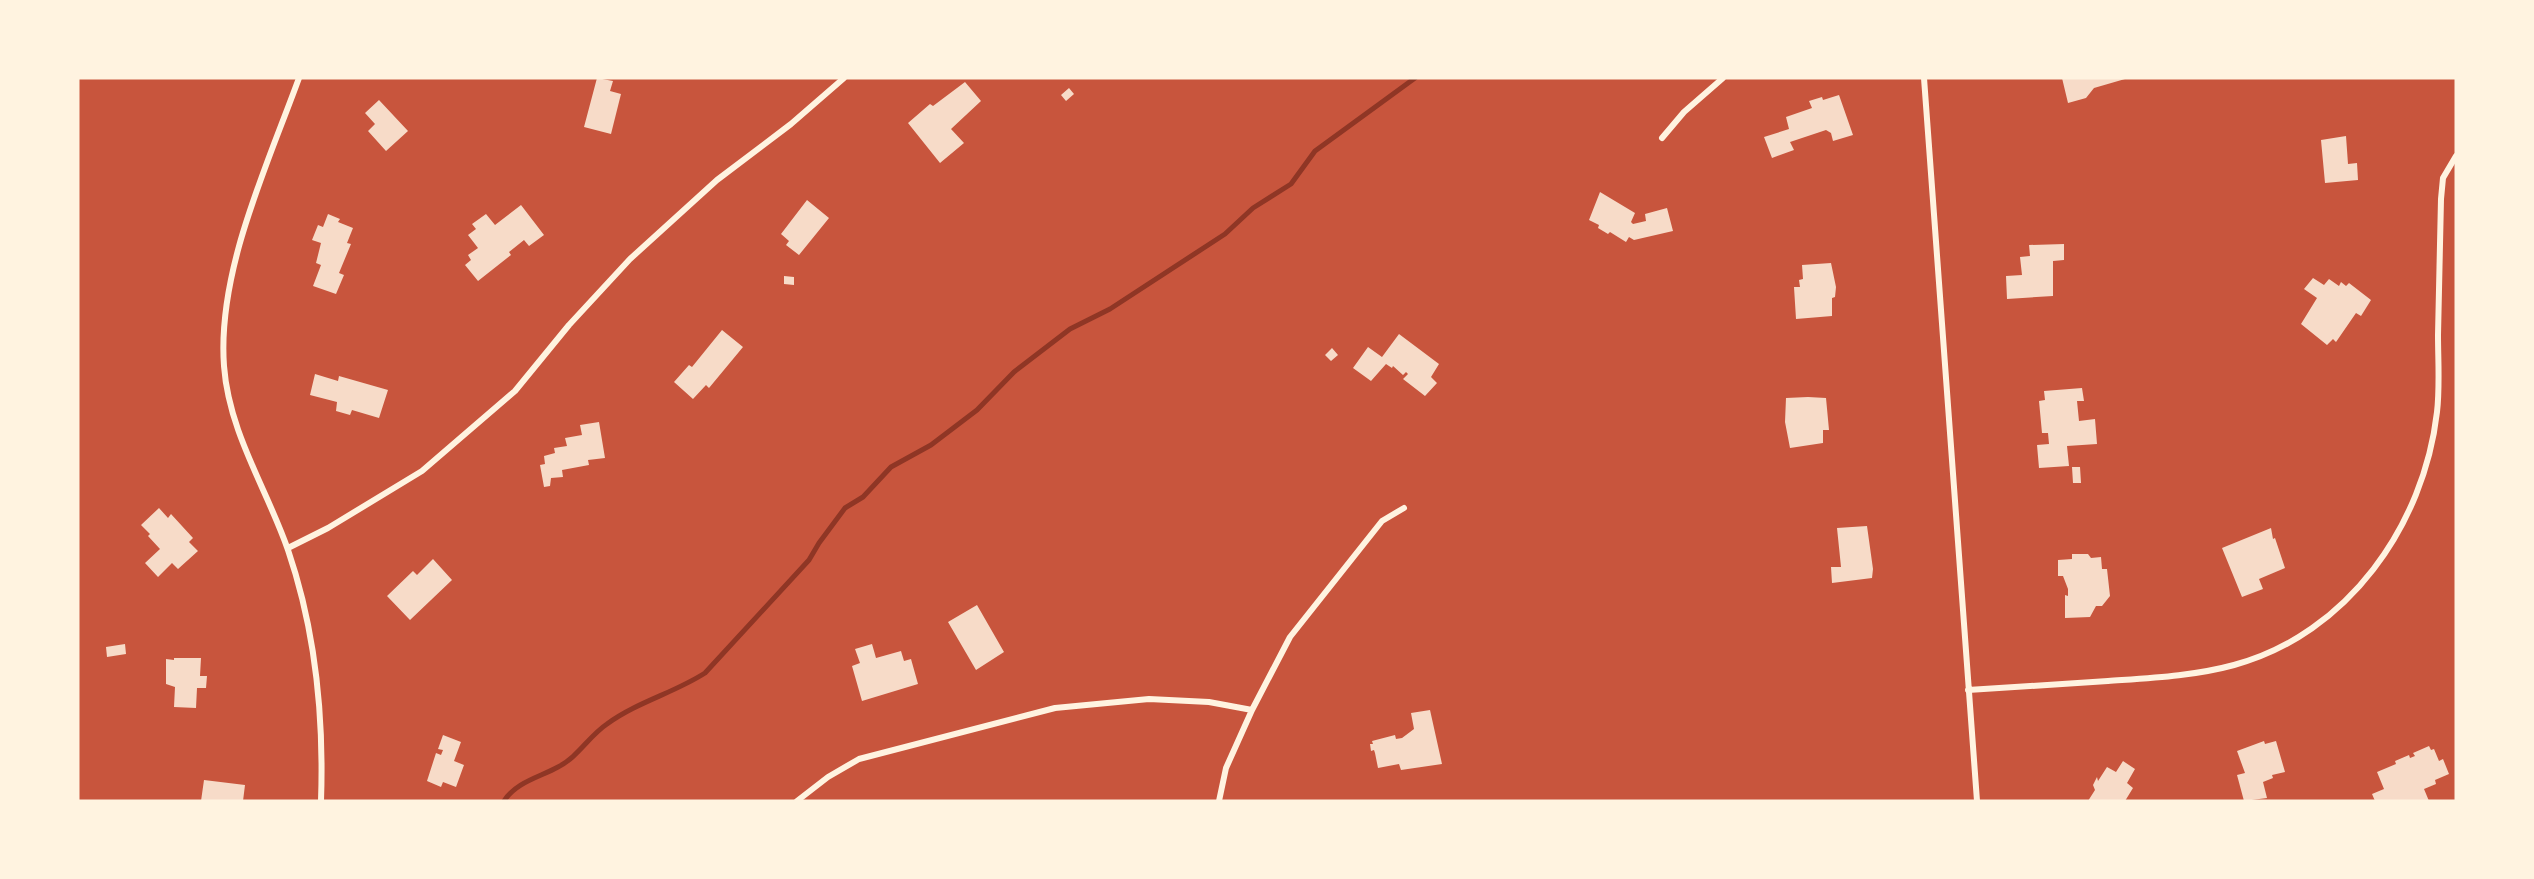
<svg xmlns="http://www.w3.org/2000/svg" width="2534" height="879" viewBox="0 0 2534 879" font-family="'PT Sans Narrow',sans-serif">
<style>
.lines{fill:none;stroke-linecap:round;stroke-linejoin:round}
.stream{stroke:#8f3625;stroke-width:5}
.building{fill:#f7dbc8}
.minor{stroke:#fff3e0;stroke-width:6}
</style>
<rect width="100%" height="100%" fill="#c8553d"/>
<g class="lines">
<!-- stream -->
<path class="stream" d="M504,801C516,782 540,777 558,767C578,757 589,736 607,724C637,702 674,693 705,673L809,560L819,543L845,508L863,497L891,467L931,445L977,410L1014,372L1070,329L1110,309L1225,234L1253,208L1291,184L1315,151L1415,78"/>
</g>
<!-- building -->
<path class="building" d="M597,78L613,81L610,91L621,94L611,134L584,127Z
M2062,78H2125V79L2094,88L2086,98L2068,103Z
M965,82L981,101L951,129L964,143L940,163L908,123L930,104L933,106Z
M1069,88L1074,94L1066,101L1061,95Z
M1839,95L1853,135L1833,141L1831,133L1826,130L1790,142L1794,150L1772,158L1764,137L1789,129L1786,117L1812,108L1809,101L1822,97L1823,100Z
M379,100L408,131L386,151L368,131L375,124L365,113Z
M2346,136L2348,164L2357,163L2358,180L2325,183L2321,140Z
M1600,192L1635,213L1631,222L1633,224L1646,221L1645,214L1667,208L1673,231L1634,240L1629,237L1626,242L1610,232L1608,234L1598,228L1599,225L1589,220Z
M807,200L829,218L799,255L786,245L789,241L781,234Z
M521,205L544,235L529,246L524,240L509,252L511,255L478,281L465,265L471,260L468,255L478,248L468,235L476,229L472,224L486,214L495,225Z
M328,214L340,219L338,222L353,228L347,243L351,244L339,273L344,275L336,294L313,286L321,265L316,263L321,243L312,240L318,225L323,227Z
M2064,244V260L2053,261V296L2007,299L2006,276L2022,275L2020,257L2030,256L2029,245Z
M1831,263L1836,287L1835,297L1832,298V316L1796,319L1794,287H1800L1799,280L1803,279L1802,265Z
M784,276L794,277V285L784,284Z
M2313,278L2324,285L2329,279L2339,286L2341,282L2346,286L2349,283L2371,300L2361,316L2356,313L2336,342L2333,339L2327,345L2301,324L2317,298L2304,289Z
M722,330L743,347L709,388L706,385L693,399L674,382L689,365L692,367Z
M1399,334L1439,364L1431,377L1437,383L1425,396L1403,379L1408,374L1406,372L1403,375L1393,366L1392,368L1386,364L1371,381L1353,368L1368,347L1382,357Z
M1332,348L1338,355L1331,361L1325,355Z
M315,374L338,381L339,376L388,390L379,418L352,410L350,415L336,411L337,402L310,395Z
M2082,388L2084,401H2077L2079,421L2095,419L2097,444L2067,446L2069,466L2039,468L2037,445L2049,444L2048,433H2042L2039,401L2045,400L2044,391Z
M1808,397L1826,398L1829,430H1823V443L1790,448L1785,422L1786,398Z
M599,422L605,458L588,460L589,465L562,470L563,477L551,478L550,486L544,487L540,465L545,464L544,456L555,453L554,448L567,446L565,438L582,435L580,425Z
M2072,467H2080L2081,483H2073Z
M159,508L168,518L171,514L193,538L189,542L198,551L178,569L172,563L158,577L145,563L160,549L148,536L150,534L141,525Z
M1867,526L1873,569L1872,578L1832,583L1831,567H1841L1837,528Z
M2271,528L2273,539L2275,538L2285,568L2259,579L2263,589L2242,597L2222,548Z
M2072,554H2088L2091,558L2101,557L2102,569H2107L2110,596L2102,606H2096L2090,617L2065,618V595L2068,596V589L2063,576H2058V560L2072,559Z
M433,559L452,580L410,620L387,596L413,571L417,575Z
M977,605L1004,652L976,670L948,622Z
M125,644L126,654L107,657L106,647Z
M872,644L876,658L901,651L904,661L911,659L918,684L862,701L852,666L860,663L855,649Z
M174,658H201L200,676H207L206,688H197L196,708L174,707L175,687L166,684V659L174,660Z
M1430,710L1442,764L1401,770L1399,764L1378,768L1375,753L1374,750L1371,751L1370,744H1373L1372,741L1395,735L1396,739L1402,738L1414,729L1411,713Z
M443,735L461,742L454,761L464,765L456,787L443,782L441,787L427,781L436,753L441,755L443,750L438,749Z
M2264,741L2265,744L2276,741L2285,772L2272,775L2273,778L2263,782L2267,798L2244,801L2237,775L2245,773L2237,751Z
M2429,746L2431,750L2434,749L2439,761L2443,759L2449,774L2435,780L2436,784L2424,789L2429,801H2375L2372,794L2384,789L2377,772L2396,764L2395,761L2409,755L2410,758L2415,756L2413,753Z
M2123,761L2135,769L2127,783L2133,788L2125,801H2088L2095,790L2093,785L2097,777L2098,781L2107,767L2116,772Z
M204,780L245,785L243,801H201Z"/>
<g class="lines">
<!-- minor -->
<path class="minor" d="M299,78C267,166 217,272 224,366C229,433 267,489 288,550C316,632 324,715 321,801
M1924,78L1977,801
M1662,138L1684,112L1723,78
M288,548L328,528L422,471L515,391L569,325L630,259L717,180L791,124L844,78
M1968,690C2015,687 2062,684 2108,681C2150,678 2194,676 2234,665C2348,634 2424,525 2437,412C2440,387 2438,360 2438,335C2439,290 2440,244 2441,199L2443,178L2456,156
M797,801L828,777L859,759L1055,708L1149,699L1209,702L1252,710
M1219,801L1226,768L1252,710L1290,637L1382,521L1404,508"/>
</g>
<!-- border -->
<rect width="2534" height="879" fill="none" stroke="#fff3e0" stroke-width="159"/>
</svg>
